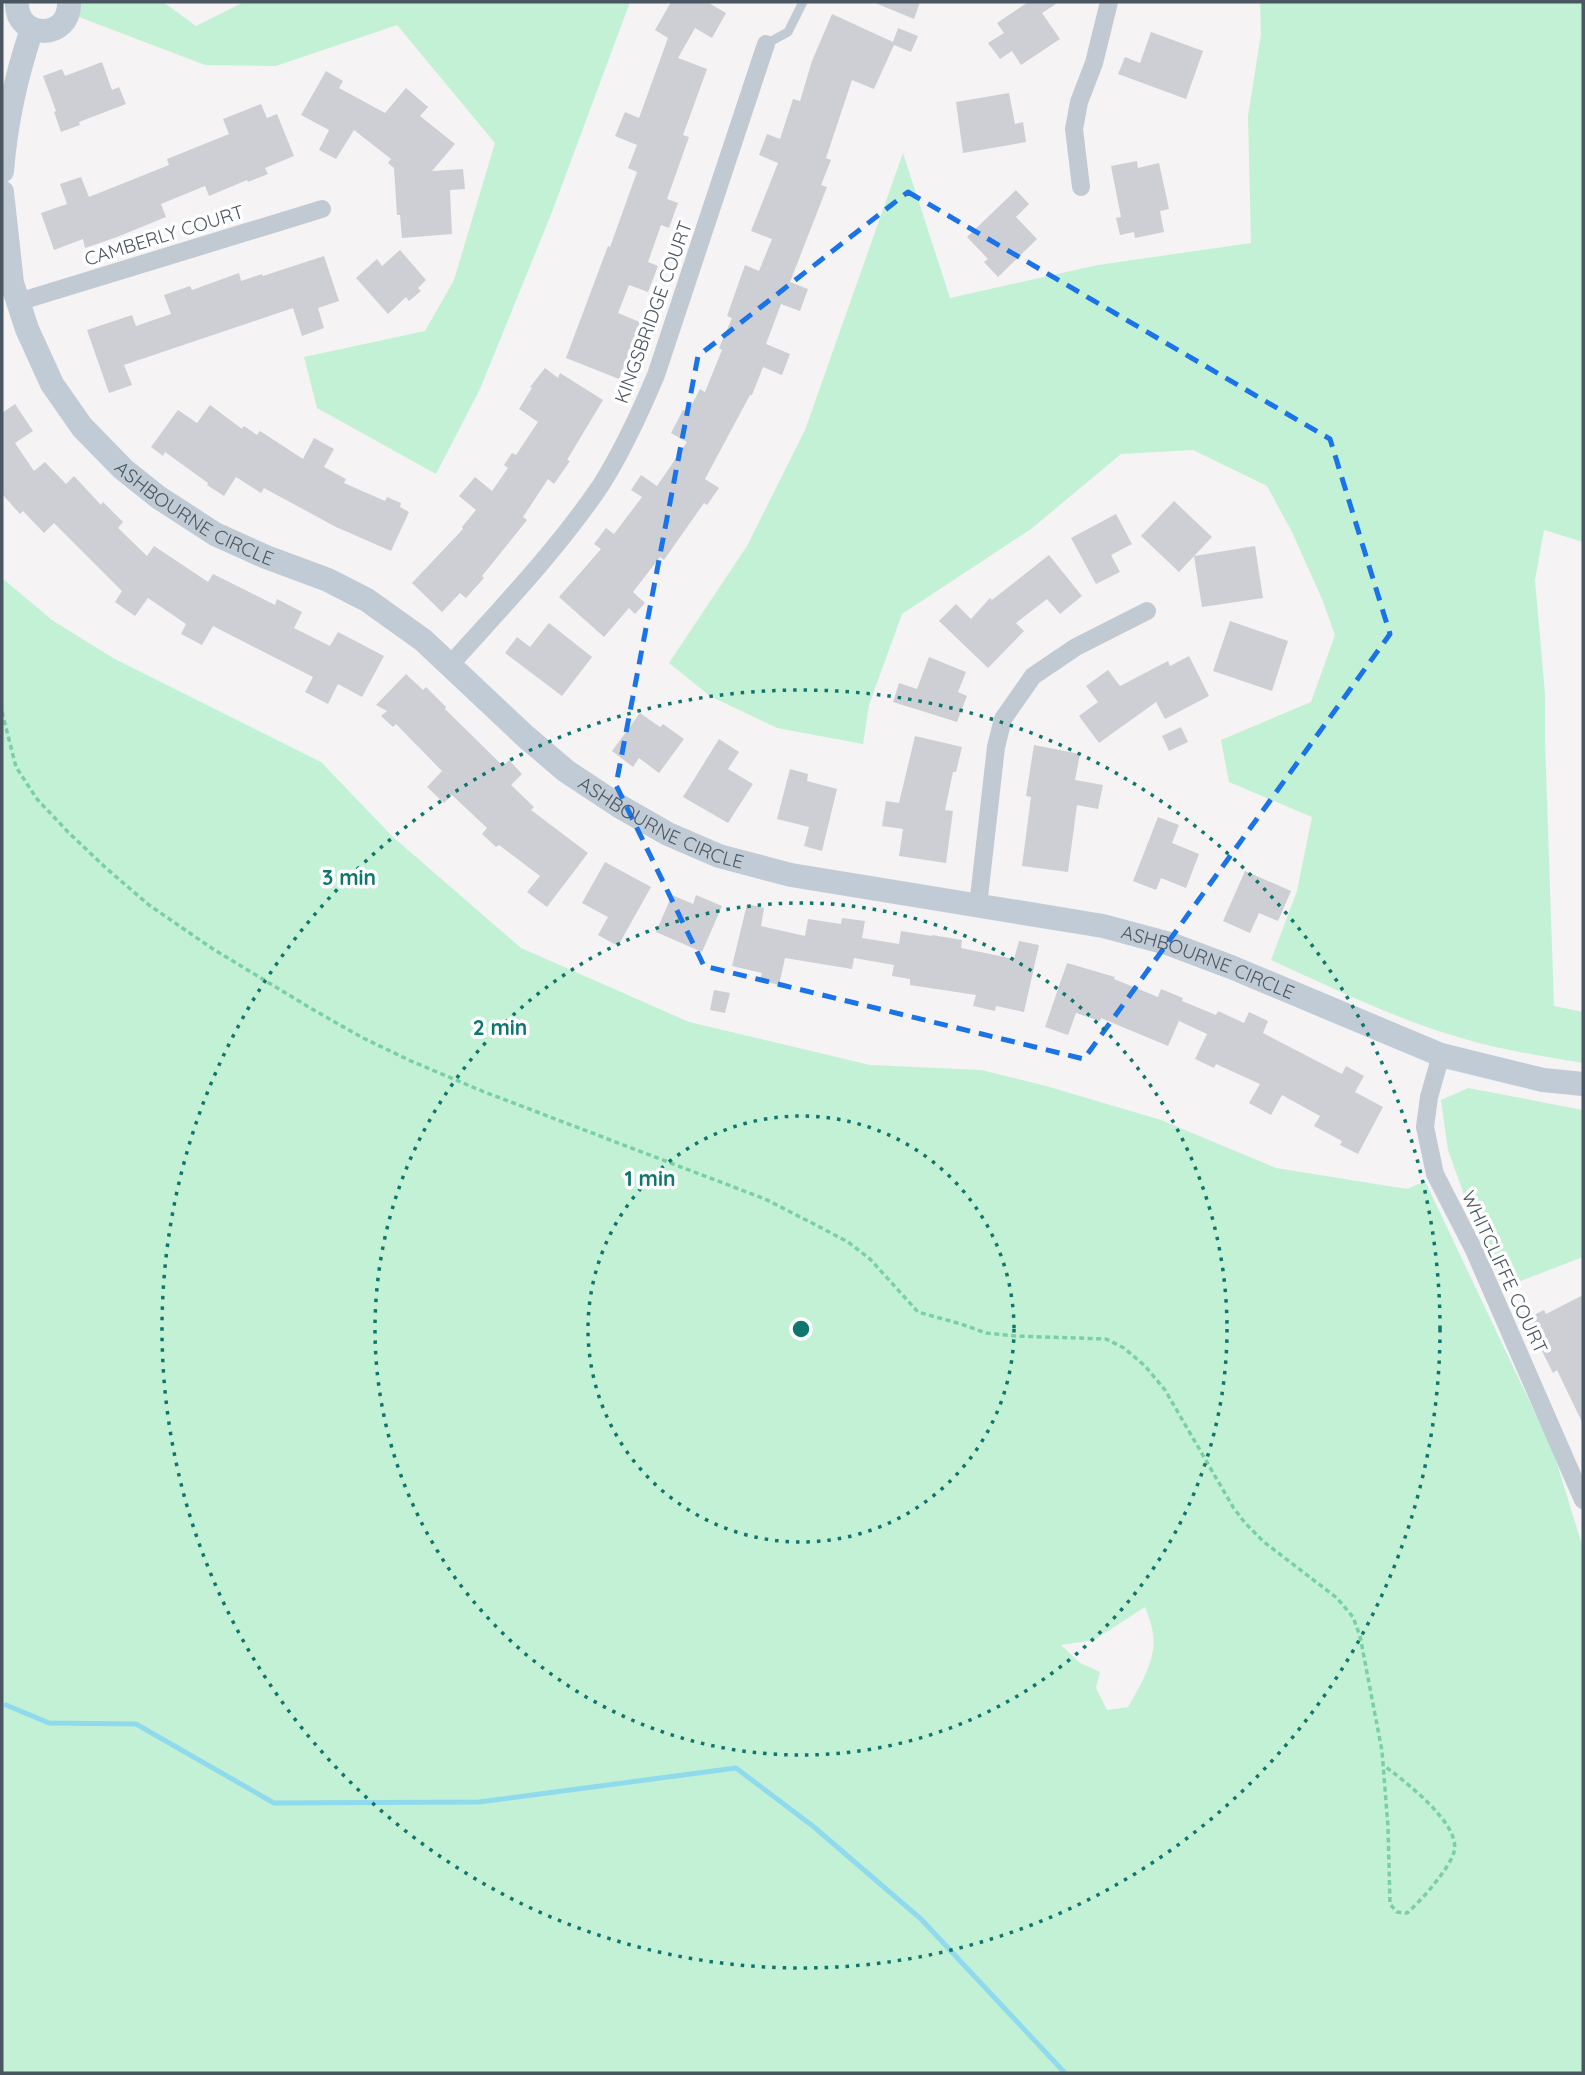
<svg xmlns="http://www.w3.org/2000/svg" width="1585" height="2075" viewBox="0 0 1585 2075" font-family="Quicksand,sans-serif">
<style>
.green{fill:#c3f1d5;fill-rule:evenodd}
.lines{fill:none;stroke-linecap:round;stroke-linejoin:round}
.stream{stroke:#90daee;stroke-width:5}
.building{fill:#cdcfd5}
.path{stroke:#7ad0a6;stroke-width:3.5;stroke-dasharray:5 3.5;stroke-linecap:butt}
.lane{stroke:#c1cad2;stroke-width:9}
.street{stroke:#c1cad2;stroke-width:18}
.secondary{stroke:#c1cbd6;stroke-width:24}
.marked{fill:none;stroke:#1a73e8;stroke-width:5;stroke-dasharray:14 9;stroke-linejoin:round}
.ring{fill:none;stroke:#0f766e;stroke-width:3.5;stroke-dasharray:3.5 7}
.labels{text-anchor:middle;dominant-baseline:central;stroke-width:7;stroke-linejoin:round;paint-order:stroke}
.street-label{font-size:19px;fill:#4a5661;stroke:#fff}
.centre{fill:#0f766e;stroke:#fff;stroke-width:3.5}
.ring-label{font-size:21px;text-anchor:middle;font-weight:bold;fill:#0f766e;stroke:#fff;stroke-width:7;stroke-linejoin:round;paint-order:stroke}
</style>
<rect width="100%" height="100%" fill="#f5f3f3"/>
<!-- green -->
<path class="green" d="M79,2H163L196,26L244,2H630L552,212L480,389L436,474L317,408L304,357L425,331L454,280L495,143L397,25L276,66L205,65L79,17Z
M1260,2H1583V542L1544,530L1535,580L1545,694V740L1554,1006L1583,1012V1063C1542,1056 1501,1050 1461,1038C1395,1019 1333,988 1271,960L1297,891L1312,817L1229,782L1221,740L1311,702L1335,635L1322,599L1292,532L1267,486L1193,450L1121,454L1031,529L902,614L869,705L863,744L777,728L710,696L669,663L747,546L805,430L903,153L950,298L1098,265L1251,243L1248,116L1261,34Z
M2,578L52,620L113,658L321,762L393,837L521,948L689,1022L870,1065L981,1070L1046,1086L1161,1120L1276,1168L1407,1189L1425,1181L1553,1451L1583,1548V2073H2ZM1145,1607C1148,1615 1152,1625 1153,1634C1157,1659 1140,1686 1128,1707L1107,1710L1096,1688L1100,1672L1080,1663L1061,1645L1094,1640Z
M1468,1088L1583,1110V1257L1510,1285L1467,1203L1448,1150L1441,1100Z"/>
<g class="lines">
<!-- stream -->
<path class="stream" d="M6,1705L49,1723L136,1724L274,1803L479,1802L736,1768L814,1827L921,1919L1065,2073"/>
</g>
<!-- building -->
<path class="building" d="M671,2H707L726,13L712,38L695,28L678,58L707,69L683,135L689,137L667,199L678,203L669,228L661,225L648,262L658,266L648,292L629,285L618,313L642,323L619,379L566,358L608,246L610,247L637,172L628,168L637,145L615,136L625,112L639,118L668,38L655,30Z
M873,2H920L914,19Z
M1028,2H1059L1042,13L1060,39L1021,65L1012,51L1000,59L988,43L1004,33L997,23Z
M832,14L893,42L898,28L918,36L911,52L894,45L874,89L852,80L826,158L831,160L821,185L827,187L790,282L808,289L800,311L781,304L766,344L790,354L782,375L763,367L752,395H750L705,479L719,488L707,505L704,503L664,560L660,557L633,592L645,603L635,614L629,608L604,637L559,597L601,549L594,544L606,528L614,534L642,497L631,490L641,475L657,486L687,442L671,433L683,410L688,412L700,389L705,392L722,350L719,348L732,318L727,316L745,265L759,271L772,239L751,231L778,163L759,155L767,134L780,139L793,99L800,101L812,61Z
M1151,32L1203,51L1186,99L1118,74L1125,57L1140,63Z
M102,62L112,90L119,87L126,104L79,122L80,125L61,132L54,112L56,111L43,76L62,69L65,76Z
M326,71L343,81L339,88L385,113L406,88L428,107L420,116L455,144L432,171L463,169L465,189L450,190L452,234L402,238L400,215H397L394,168L388,163L391,159L354,130L336,159L319,150L329,130L301,115Z
M1009,93L1015,124L1023,122L1026,142L963,153L956,102Z
M261,104L267,118L277,114L294,156L265,168L268,174L248,182L247,180L209,196L205,186L161,204L166,217L117,237L85,248L83,239L54,250L41,213L67,204L60,184L81,177L89,197L169,165L167,159L229,134L223,119Z
M1137,161L1138,168L1159,163L1169,209L1160,211L1164,232L1135,238L1134,232L1120,235L1116,218L1121,217L1111,166Z
M1016,190L1029,204L1016,217L1037,239L998,277L984,262L988,259L967,237Z
M400,250L426,280L418,288L421,291L409,301L406,297L388,314L356,278L377,259L382,266Z
M324,256L339,301L318,308L324,328L302,336L293,308L124,365L132,385L109,393L87,330L132,315L136,326L171,314L164,295L190,286L192,290L239,273L241,281L262,274L263,276Z
M545,368L558,378L560,373L603,400L567,460L570,461L554,484L548,479L523,517L527,520L482,576L484,578L466,598L460,593L442,612L412,583L463,529L462,527L476,510L459,496L475,477L492,491L508,468L504,465L512,453L516,455L538,422L519,409L532,388L530,387Z
M15,404L33,431L15,443L34,471L45,462L66,484L74,476L101,505L103,502L123,522L118,528L147,556L154,546L208,582L213,574L275,605L277,599L302,612L294,628L330,646L338,632L384,656L362,697L338,684L328,704L305,692L313,677L213,626L202,645L181,634L186,624L148,598L135,616L115,602L122,591L54,523L44,533L23,511L20,514L2,494V413Z
M210,405L242,429L244,426L257,435L260,431L303,459L314,438L334,449L324,467L346,479L344,483L385,501L387,497L401,503L400,507L409,512L391,551L336,527L264,488L261,493L236,477L224,496L207,485L208,483L165,452L163,456L151,447L178,410L197,423Z
M1174,501L1212,537L1179,572L1141,536Z
M1116,514L1132,544L1111,555L1120,572L1096,584L1071,538Z
M1255,546L1263,598L1202,607L1194,556Z
M1049,555L1082,596L1060,614L1047,599L1016,623L1024,631L988,668L939,621L956,604L971,619L990,598L992,600Z
M1230,621L1288,641L1272,691L1213,671Z
M549,623L592,657L562,696L505,653L517,637L530,647Z
M1189,656L1209,696L1165,719L1156,702L1099,743L1079,716L1098,702L1086,686L1108,670L1120,686L1168,661L1170,666Z
M929,657L966,672L958,692L967,696L957,722L893,702L899,683L917,689Z
M406,674L423,690L426,687L446,707L445,709L503,766L509,760L522,774L511,785L534,807L531,810L588,853L547,907L527,892L540,876L499,845L496,847L482,834L487,828L452,795L444,803L427,787L442,771L396,724L393,727L381,716L387,711L376,705Z
M640,713L660,727L663,724L684,739L659,773L639,758L633,767L612,751Z
M1181,727L1188,742L1169,751L1162,736Z
M915,736L962,747L956,772H953L945,810L953,811L946,863L899,856L903,829L882,826L886,801L899,803Z
M719,739L739,752L728,769L753,784L728,823L683,797Z
M1034,745L1080,754L1075,780L1103,785L1098,809L1077,805L1068,872L1022,866L1031,797L1026,796Z
M790,769L808,774L807,781L837,789L822,851L804,846L809,827L777,819Z
M1158,817L1179,825L1172,843L1199,854L1186,888L1161,878L1156,890L1133,881Z
M605,862L651,887L618,946L598,935L608,917L582,903Z
M1245,871L1291,891L1278,921L1259,913L1250,933L1223,921Z
M672,895L693,904L696,895L722,906L702,952L656,932Z
M747,904L764,908L761,926L805,936L808,919L841,924L842,918L865,921L862,938L899,944L901,931L932,936V935L962,940L961,948L1014,959L1019,941L1039,945L1024,1012L996,1006L995,1011L973,1006L976,995L910,985V979L892,976L894,965L854,958L852,969L785,958L779,985L760,980L762,973L732,966Z
M1067,963L1115,977L1114,979L1158,997L1161,989L1183,998L1182,1001L1216,1015L1218,1011L1244,1023L1249,1012L1268,1021L1263,1033L1342,1074L1346,1066L1364,1076L1355,1092L1383,1107L1358,1154L1340,1145L1342,1141L1314,1126L1320,1116L1282,1095L1271,1115L1249,1103L1260,1084L1216,1064L1214,1068L1195,1059L1207,1034L1179,1021L1168,1046L1101,1018L1100,1021L1076,1013L1068,1035L1045,1027Z
M714,990L730,993L725,1013L710,1010Z
M1583,1295V1424L1557,1370L1553,1373L1526,1319L1544,1310L1546,1314Z"/>
<g class="lines">
<!-- path -->
<path class="path" d="M2,712L16,767L37,799L68,832L107,869L149,905L213,949L312,1009L363,1038L411,1061L482,1091L765,1199L816,1225L848,1242L870,1259L918,1312L961,1324L986,1333L1015,1336L1106,1339L1124,1348L1145,1366L1165,1390L1233,1507L1245,1523L1264,1542L1337,1598L1353,1617L1360,1636L1382,1751L1388,1827L1390,1904L1397,1912L1407,1913C1420,1902 1450,1868 1454,1852C1462,1824 1402,1779 1383,1765"/>
<!-- lane -->
<path class="lane" d="M766,44L788,32L803,2"/>
<!-- street -->
<path class="street" d="M1081,187L1074,129L1079,102L1094,63L1109,2
M18,302L322,209
M450,665C502,607 557,550 601,485C623,450 640,413 656,375L766,44
M978,906L996,747L1003,719L1033,676L1076,647L1147,611
M1441,1055L1429,1097L1425,1127L1435,1174L1474,1250L1583,1500"/>
<!-- secondary -->
<g class="secondary">
<path d="M17,2C15,40 71,41 69,2"/>
<path d="M2,171C6,122 16,76 32,29"/>
<path id="s1" d="M2,192L12,283L27,329L52,384L82,427L123,469L158,497L215,534L266,557L328,580L367,600L423,640L525,736L566,771L619,806L668,834L719,856L791,875L1103,926L1170,944L1231,967L1441,1055L1543,1080L1583,1084"/>
</g>
</g>
<!-- marked area -->
<path class="marked" d="M908,192L1330,439L1390,634L1084,1059L704,966L616,785L698,356Z"/>
<!-- distance rings -->
<g class="ring">
<circle cx="801" cy="1329" r="213"/>
<circle cx="801" cy="1329" r="426"/>
<circle cx="801" cy="1329" r="639"/>
</g>
<g class="labels">
<!-- street labels -->
<g class="street-label">
<text transform="translate(164 235) rotate(-17)">CAMBERLY COURT</text>
<text transform="translate(653 312) rotate(-70)">KINGSBRIDGE COURT</text>
<text stroke="none"><textPath href="#s1" startOffset="396">ASHBOURNE CIRCLE</textPath></text>
<text stroke="none"><textPath href="#s1" startOffset="962">ASHBOURNE CIRCLE</textPath></text>
<text stroke="none"><textPath href="#s1" startOffset="1530">ASHBOURNE CIRCLE</textPath></text>
<text transform="translate(1505 1272) rotate(65)">WHITCLIFFE COURT</text>
</g>
</g>
<circle cx="801" cy="1329" r="10" class="centre"/>
<g class="ring-label">
<text x="349" y="885">3 min</text>
<text x="500" y="1035">2 min</text>
<text x="650" y="1186">1 min</text>
</g>
<!-- border -->
<rect width="1585" height="2075" fill="none" stroke="#4a5661" stroke-width="7"/>
</svg>
